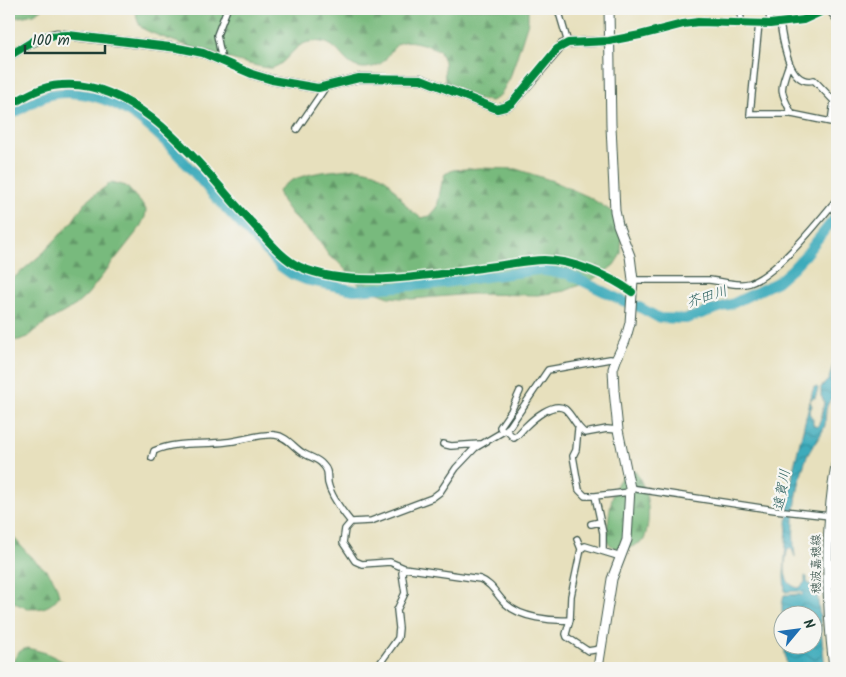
<svg xmlns="http://www.w3.org/2000/svg" width="846" height="677" viewBox="0 0 846 677" font-family="Kalam,'Klee One',sans-serif">
<style>
.forest{fill:url(#forest-firs);stroke:#4c7c58}
.water{fill:url(#water-waves);stroke:#2e7478}
.lines{fill:none;stroke-linecap:round;stroke-linejoin:round}
.river{stroke:#3dabbb;stroke-width:10}
.street-casing{stroke:#3d5549;stroke-width:8}
.secondary-casing{stroke:#3d5549;stroke-width:11}
.primary-casing{stroke:#3d5549;stroke-width:11}
.street{stroke:#fff;stroke-width:5.5}
.secondary{stroke:#fff;stroke-width:9}
.primary{stroke:#fff;stroke-width:9}
.cycleway-casing{stroke:#f6f6f2;stroke-width:11}
.cycleway{stroke:#00873e;stroke-width:8}
.labels{text-anchor:middle;dominant-baseline:central;stroke-width:4.5;stroke-linejoin:round;paint-order:stroke}
.street-label{font-size:12px;fill:#1f3d34;stroke:#f6f6f2}
.water-label{font-size:14px;font-style:italic;fill:#285e5c;stroke:#f6f6f2}
</style>
<defs>
<pattern id="forest-firs" width="22" height="20" patternUnits="userSpaceOnUse" patternTransform="scale(1.25)"><rect width="22" height="20" fill="#78ba7d"/><path d="M5 1l3.5 6h-7zM16 11l3.5 6h-7z" fill="#629867"/></pattern>
<pattern id="water-waves" width="16" height="10" patternUnits="userSpaceOnUse" patternTransform="scale(1.25)"><rect width="16" height="10" fill="#3dabbb"/><path d="M0 5q4-4 8 0t8 0" fill="none" stroke="#338c99"/></pattern>
</defs>
<rect width="100%" height="100%" fill="#f6f6f2"/>
<filter id="ink" filterUnits="userSpaceOnUse"><feTurbulence type="fractalNoise" baseFrequency=".02" numOctaves="2"/><feDisplacementMap in="SourceGraphic" scale="10" xChannelSelector="R" yChannelSelector="G"/><feConvolveMatrix kernelMatrix="1 2 1 2 8 2 1 2 1" color-interpolation-filters="sRGB"/></filter>
<filter id="wash" filterUnits="userSpaceOnUse"><feTurbulence type="fractalNoise" baseFrequency=".0096" numOctaves="4" result="noise"/><feDisplacementMap in="SourceGraphic" scale="20" xChannelSelector="R" yChannelSelector="G"/><feGaussianBlur stdDeviation="1.12" result="paint"/><feColorMatrix in="noise" values="0 0 0 0 0 0 0 0 0 0 0 0 0 0 0 0 0 1.4 0 .05"/><feComposite in="paint" operator="in"/></filter>
<g filter="url(#wash)">
<rect width="100%" height="100%" fill="#e7e0bd"/>
<!-- forest -->
<path class="forest" d="M9,9H42L34,14L9,19Z
M136,9H528V22L510,78L499,97L491,101L473,99L450,89L445,82L444,61L439,50C428,46 409,37 398,44C385,54 388,66 366,68C343,69 342,45 322,42C292,37 291,64 271,68C261,70 147,35 141,27C137,22 136,14 136,9Z
M356,168L375,172L388,181L409,209L421,218L430,216L437,208L442,182L445,174L453,170L479,168L516,169L553,181L589,197L617,215L622,228L621,254L614,265L601,275L587,282L565,291L538,295L471,294L412,299L389,297L362,287L337,261L329,256L320,242L292,215L282,201L278,191C296,171 330,172 356,168Z
M112,182L126,186L144,206L146,210L145,217L139,229L87,295L76,305L42,325L28,337L19,340L9,341V282L43,253L72,222L86,201Z
M635,471C649,491 652,517 644,540C632,548 614,557 606,538C610,517 609,473 635,471Z
M9,532C16,540 23,549 31,557C46,571 54,573 59,595C49,614 23,612 9,598Z
M28,648L46,653L77,668H12C14,658 17,650 28,648Z"/>
<!-- water -->
<path class="water" d="M837,350V391C835,397 829,400 827,406C825,412 826,419 825,425C821,438 811,446 806,459C796,487 791,528 795,557L792,549L788,548C784,563 781,585 799,588L805,582V576L807,577V582L817,590L825,668H787L784,645L814,644V614H784L783,635L782,605L784,595L800,594L801,596L803,594L800,591L785,592L784,576L788,508L794,466L812,393L814,387H817L818,389L815,398H812L810,401L812,406L809,413L813,419V425L817,427L818,426L822,415L824,401L821,396V387L829,379Z"/>
<g class="lines">
<!-- river -->
<path class="river" d="M9,116C22,109 38,97 53,94C121,84 169,144 208,189C232,216 257,241 281,267L291,274L306,280L354,290L436,284L537,270L568,274L623,301L639,307L659,318L686,319L734,303L777,282L792,269L806,254L837,215"/>
</g>
</g>
<g filter="url(#ink)">
<g class="lines">
<defs>
<path id="street" d="M227,9L217,35L222,61L252,74
M558,9L568,43
M739,9L742,23
M769,9L770,24
M828,9L837,20
M759,23L750,114H792L831,122L834,101H837
M780,23C783,40 788,87 814,80L834,101
M609,41L640,35L683,24L698,22L770,24L803,20L827,9
M789,64C780,90 779,90 792,114
M9,106C25,96 41,86 61,85C141,78 205,173 253,224C267,239 282,259 300,267C355,291 437,274 495,266C511,264 528,260 544,260C572,260 610,276 632,292
M297,129L327,85
M633,280C658,280 683,280 709,280C722,281 737,287 750,283C777,274 819,221 837,199
M578,429L576,450L573,456L579,490L585,496H595L603,533V551
M506,430L514,438C519,435 521,431 525,427C533,419 553,401 565,409C573,416 576,427 585,433L607,429L618,430
M502,432L500,427L511,411L520,391
M443,444L451,446L480,444
M152,458L154,451C176,441 202,445 226,442C240,441 262,433 275,435C287,436 294,448 303,453C309,457 319,459 323,465C329,471 327,475 328,483C331,497 342,511 351,522
M630,488L775,510L830,516
M595,496L630,492
M591,524L600,522
M577,539L581,549
M570,620C551,621 521,618 506,604C496,595 493,584 480,579L404,568L390,562L362,564L355,561L343,543L345,529L351,522L371,521L432,498L440,492L456,468L475,448L504,431L510,426L548,370L610,359L616,360
M600,649L588,651L567,637L566,634L570,620L571,596L581,549L585,546L621,557
M370,668L378,666L398,638L399,628L397,610L405,593L402,573L404,568"/>
<path id="secondary" d="M9,56C25,46 38,37 57,34L178,48L203,53L222,61
M252,74L272,80L318,88L359,78L421,79L497,109L505,107L512,103L562,45L568,43L609,41
M598,668L612,579L627,540L630,488L618,430L614,390L613,369L616,360L625,341L630,323L633,280L630,256L618,225L615,211L611,126L609,9"/>
<path id="primary" d="M834,668C826,599 824,529 837,460"/>
</defs>
<!-- street casing -->
<use href="#street" class="street-casing"/>
<!-- secondary casing -->
<use href="#secondary" class="secondary-casing"/>
<!-- primary casing -->
<use href="#primary" class="primary-casing"/>
<!-- street -->
<use href="#street" class="street"/>
<!-- secondary -->
<use href="#secondary" class="secondary"/>
<!-- primary -->
<use href="#primary" class="primary"/>
<defs>
<path id="cycleway" d="M9,56L35,40L45,36L68,35L178,48L203,53L252,74L272,80L318,88L359,78L421,79L497,109L505,107L512,103L557,49L568,43L609,41L640,35L683,24L698,22L770,24L803,20L827,9
M9,106C25,96 41,86 61,85C141,78 205,173 253,224C267,239 282,259 300,267C355,291 437,274 495,266C511,264 528,260 544,260C572,260 610,276 632,292"/>
</defs>
<!-- cycleway casing -->
<use href="#cycleway" class="cycleway-casing"/>
<!-- cycleway -->
<use href="#cycleway" class="cycleway"/>
</g>
</g>
<g class="labels">
<!-- street labels -->
<g class="street-label">
<text transform="translate(816 564) rotate(-90)">穂波嘉穂線</text>
</g>
<!-- water labels -->
<g class="water-label">
<text transform="translate(707 297) rotate(-18)">芥田川</text>
<text transform="translate(782 490) rotate(-80)">遠賀川</text>
</g>
</g>
<!-- margin -->
<rect width="846" height="677" fill="none" stroke="#f6f6f2" stroke-width="30"/>
<!-- north arrow -->
<g transform="translate(798 630) rotate(61)"><circle r="24" fill="#f6f6f2" stroke="#a0aca6"/>
<path d="M0-4L9 19L0 12L-9 19Z" fill="#1f6fb2"/>
<text y="-8" font-size="14" font-weight="bold" text-anchor="middle" fill="#1f3d34">N</text>
</g>
<!-- scale -->
<path d="M25 45v8h80v-8" fill="none" stroke="#1f3d34" stroke-width="2.5"/>
<text x="32" y="45" font-size="15" fill="#1f3d34" stroke="#f6f6f2" stroke-width="4" paint-order="stroke">100 m</text>
</svg>
